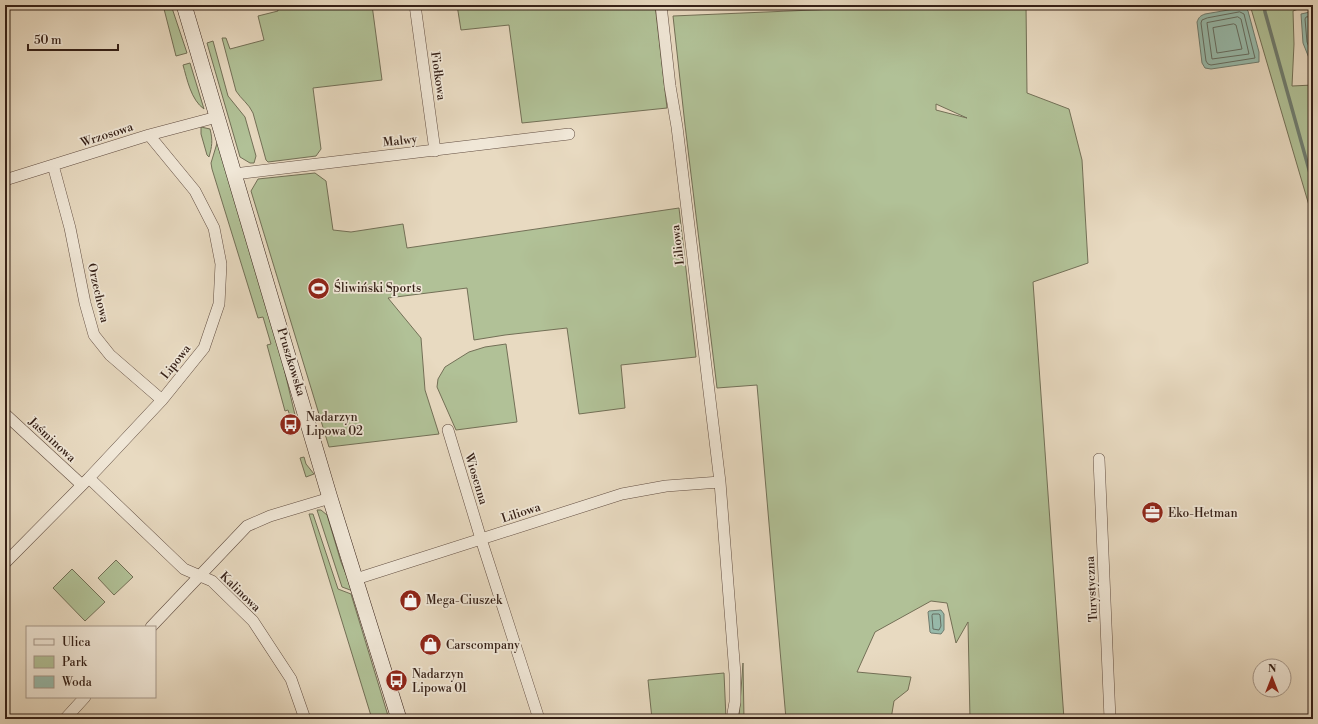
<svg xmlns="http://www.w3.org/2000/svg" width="1318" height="724" viewBox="0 0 1318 724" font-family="'Libre Bodoni',serif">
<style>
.green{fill:#b1c197;stroke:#737057;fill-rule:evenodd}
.water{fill:#98bbac;stroke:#707d70}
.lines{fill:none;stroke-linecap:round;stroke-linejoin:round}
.shore{stroke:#666e62;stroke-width:1}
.stream{stroke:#707d70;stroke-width:3.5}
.street-casing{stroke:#624e42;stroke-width:12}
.secondary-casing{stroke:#352017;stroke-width:16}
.street{stroke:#f0e7d7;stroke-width:11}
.secondary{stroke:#f0e7d7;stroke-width:15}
.labels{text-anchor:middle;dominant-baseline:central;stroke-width:3.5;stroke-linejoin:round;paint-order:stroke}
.street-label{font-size:12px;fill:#352017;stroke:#f0e7d7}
.poi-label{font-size:12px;fill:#352017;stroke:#f0e7d7;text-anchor:start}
</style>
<rect width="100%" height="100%" fill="#e8dac1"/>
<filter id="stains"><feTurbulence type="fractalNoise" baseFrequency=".005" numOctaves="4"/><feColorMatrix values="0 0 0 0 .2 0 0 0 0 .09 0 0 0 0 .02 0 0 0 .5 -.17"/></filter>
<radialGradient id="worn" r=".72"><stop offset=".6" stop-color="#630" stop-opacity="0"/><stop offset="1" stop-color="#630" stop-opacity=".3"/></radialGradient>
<!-- green -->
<path class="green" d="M163,5H171L187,53L176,56Z
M277,5H372L382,80L313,88L321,149L316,156L268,162L266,160L253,113C249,104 241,99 236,91L222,38H226L230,49L264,40L258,16L278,11Z
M457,5H655L667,108L522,123L509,25L461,30Z
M929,5H1026L1027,93L1069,109L1082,160L1088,263L1033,282L1064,719H970L968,622L956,643L947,603L931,601L875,632L857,672L911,677L908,690L894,701L891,719H786L757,385L717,388L685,125L673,16ZM936,104L967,118L936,110Z
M1250,5H1309L1293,11L1294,44L1292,86L1313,85V219Z
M213,41L228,96L245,117L256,156L254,163H250L240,157L207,43Z
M190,63L204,109C191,100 187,79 183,65Z
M201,127L210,129C213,141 212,146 209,157L207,155L201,134Z
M218,140L277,339L295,415L290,416L288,410L285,411L267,345L271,344L263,317L258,318L212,169L211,163Z
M315,173L326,181L333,230L351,232L403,224L407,248L679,208L696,357L621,365L625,408L579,414L567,328L505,335L474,340L467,288L388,298L421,338L425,390L439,434L329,447L251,191L258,179Z
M506,344L517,422L456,430L437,387L438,379L445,367L469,352L485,347Z
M304,457L306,464L314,474L306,477L300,458Z
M317,510H321L327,515L341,562L353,591L342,587Z
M309,514H313L338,589L351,594L389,719H372Z
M116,560L133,577L114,595L98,578Z
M72,569L105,602L85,621L53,588Z
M743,663L744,719H737L739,717Z
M724,673L726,719H652L648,680Z"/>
<!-- water -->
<path class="water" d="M1240,8H1245L1248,11L1259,52V62L1211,69L1205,68L1202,63L1197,22C1199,17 1200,16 1205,14Z
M1310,12H1313V68L1303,43L1301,14Z
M941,610L944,614V630L941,634L931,633L930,632L928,612L929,611Z"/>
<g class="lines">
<!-- shore -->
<path class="shore" d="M1240,12L1244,14L1255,58L1211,65L1208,64L1206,61L1201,23L1202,20L1207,18Z
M1313,16L1306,17L1305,19L1307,42L1313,57
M1238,17L1241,19L1249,54L1212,59L1207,23Z
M1234,24L1236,25L1242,49L1217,53L1213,28Z
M933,614H939L940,615L941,626L939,630L933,629L932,616Z"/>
<!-- stream -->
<path class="stream" d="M1264,5L1265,12L1313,184"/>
<defs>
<path id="street" d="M415,5L435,151
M661,5L670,86L677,127L720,482L735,674V702L732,719
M53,165L70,228L85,303L94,335L110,355L162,400
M234,174C346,160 457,148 569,134
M5,180L149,135L217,117
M5,414L82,485
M448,430L481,539L539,719
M1099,459L1110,719
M89,478L184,569L212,581L253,621L291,679L305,719
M5,563L89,478L162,400L204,348L219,304L221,264L214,228L195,191L149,135
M356,579L622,494L666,486L720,482
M151,627L247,526L270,516L330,498
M65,719L85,697"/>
<path id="secondary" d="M184,5L330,498L399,719"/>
</defs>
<!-- street casing -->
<use href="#street" class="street-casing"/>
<!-- secondary casing -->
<use href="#secondary" class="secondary-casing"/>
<!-- street -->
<use href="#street" class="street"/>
<!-- secondary -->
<use href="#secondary" class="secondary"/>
</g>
<!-- icons -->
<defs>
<symbol id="stadium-disc" viewBox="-11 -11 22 22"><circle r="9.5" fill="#8f2418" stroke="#f0e7d7"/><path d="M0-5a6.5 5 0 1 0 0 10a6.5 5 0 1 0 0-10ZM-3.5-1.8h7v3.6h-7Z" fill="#fff"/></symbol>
<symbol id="bus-disc" viewBox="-11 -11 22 22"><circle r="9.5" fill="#8f2418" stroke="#f0e7d7"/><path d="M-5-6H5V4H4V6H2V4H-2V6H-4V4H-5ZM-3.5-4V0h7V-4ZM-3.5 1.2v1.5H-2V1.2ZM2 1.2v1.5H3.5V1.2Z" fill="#fff"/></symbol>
<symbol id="office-disc" viewBox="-11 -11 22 22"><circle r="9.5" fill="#8f2418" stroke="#f0e7d7"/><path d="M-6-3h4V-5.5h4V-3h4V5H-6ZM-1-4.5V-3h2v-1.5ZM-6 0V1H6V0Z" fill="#fff"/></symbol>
<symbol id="shop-disc" viewBox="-11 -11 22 22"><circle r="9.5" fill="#8f2418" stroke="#f0e7d7"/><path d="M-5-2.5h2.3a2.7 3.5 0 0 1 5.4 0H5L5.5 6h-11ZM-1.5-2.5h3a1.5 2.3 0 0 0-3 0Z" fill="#fff"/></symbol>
</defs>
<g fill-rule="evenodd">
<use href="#stadium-disc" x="306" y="276" width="25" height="25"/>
<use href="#bus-disc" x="278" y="412" width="25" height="25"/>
<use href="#office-disc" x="1140" y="500" width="25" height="25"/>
<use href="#shop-disc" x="398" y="588" width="25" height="25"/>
<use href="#shop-disc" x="418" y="632" width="25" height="25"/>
<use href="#bus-disc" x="384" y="668" width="25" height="25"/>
</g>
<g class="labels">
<!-- street labels -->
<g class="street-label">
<text transform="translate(438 76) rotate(82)">Fiołkowa</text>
<text transform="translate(107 135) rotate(-18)">Wrzosowa</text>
<text transform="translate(400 141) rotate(-6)">Malwy</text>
<text transform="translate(678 245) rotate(-97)">Liliowa</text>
<text transform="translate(98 293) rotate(77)">Orzechowa</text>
<text transform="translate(176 362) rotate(-52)">Lipowa</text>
<text transform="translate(291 362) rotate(73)">Pruszkowska</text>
<text transform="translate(52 440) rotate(43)">Jaśminowa</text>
<text transform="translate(476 479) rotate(73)">Wiosenna</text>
<text transform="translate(521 513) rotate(-18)">Liliowa</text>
<text transform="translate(1092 589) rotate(-93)">Turystyczna</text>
<text transform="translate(240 592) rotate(44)">Kalinowa</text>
</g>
<!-- poi labels -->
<g class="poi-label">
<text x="334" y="288">Śliwiński Sports</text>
<text x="306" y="417">Nadarzyn<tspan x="306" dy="14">Lipowa 02</tspan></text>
<text x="1168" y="513">Eko-Hetman</text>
<text x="426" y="600">Mega-Ciuszek</text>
<text x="446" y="645">Carscompany</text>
<text x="412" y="674">Nadarzyn<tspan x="412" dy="14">Lipowa 01</tspan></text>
</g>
</g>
<!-- margin -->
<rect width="1318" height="724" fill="none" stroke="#e8dac1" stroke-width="20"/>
<rect x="6" y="6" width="1306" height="712" fill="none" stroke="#352017" stroke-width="2"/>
<rect x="10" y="10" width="1298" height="704" fill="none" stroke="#352017"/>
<!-- legend -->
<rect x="26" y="626" width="130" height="72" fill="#f0e7d7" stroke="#a5978a"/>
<rect x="34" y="639" width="20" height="6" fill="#f0e7d7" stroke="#a5978a"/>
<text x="62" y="646" font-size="12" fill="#352017">Ulica</text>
<rect x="34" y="656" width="20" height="12" fill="#b1c197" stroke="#a5978a"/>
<text x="62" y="666" font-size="12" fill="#352017">Park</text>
<rect x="34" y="676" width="20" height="12" fill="#98bbac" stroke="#a5978a"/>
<text x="62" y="686" font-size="12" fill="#352017">Woda</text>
<!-- north arrow -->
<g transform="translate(1272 678)"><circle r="19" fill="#f0e7d7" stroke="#a5978a"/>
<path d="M0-3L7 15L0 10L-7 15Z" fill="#8f2418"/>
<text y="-6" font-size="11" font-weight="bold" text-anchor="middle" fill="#352017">N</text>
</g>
<!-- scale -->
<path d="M28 44v6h90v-6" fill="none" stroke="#352017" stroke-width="2"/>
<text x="34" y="44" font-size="12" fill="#352017" stroke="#f0e7d7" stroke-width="3" paint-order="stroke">50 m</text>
<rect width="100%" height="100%" filter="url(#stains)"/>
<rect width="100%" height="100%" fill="url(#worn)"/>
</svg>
